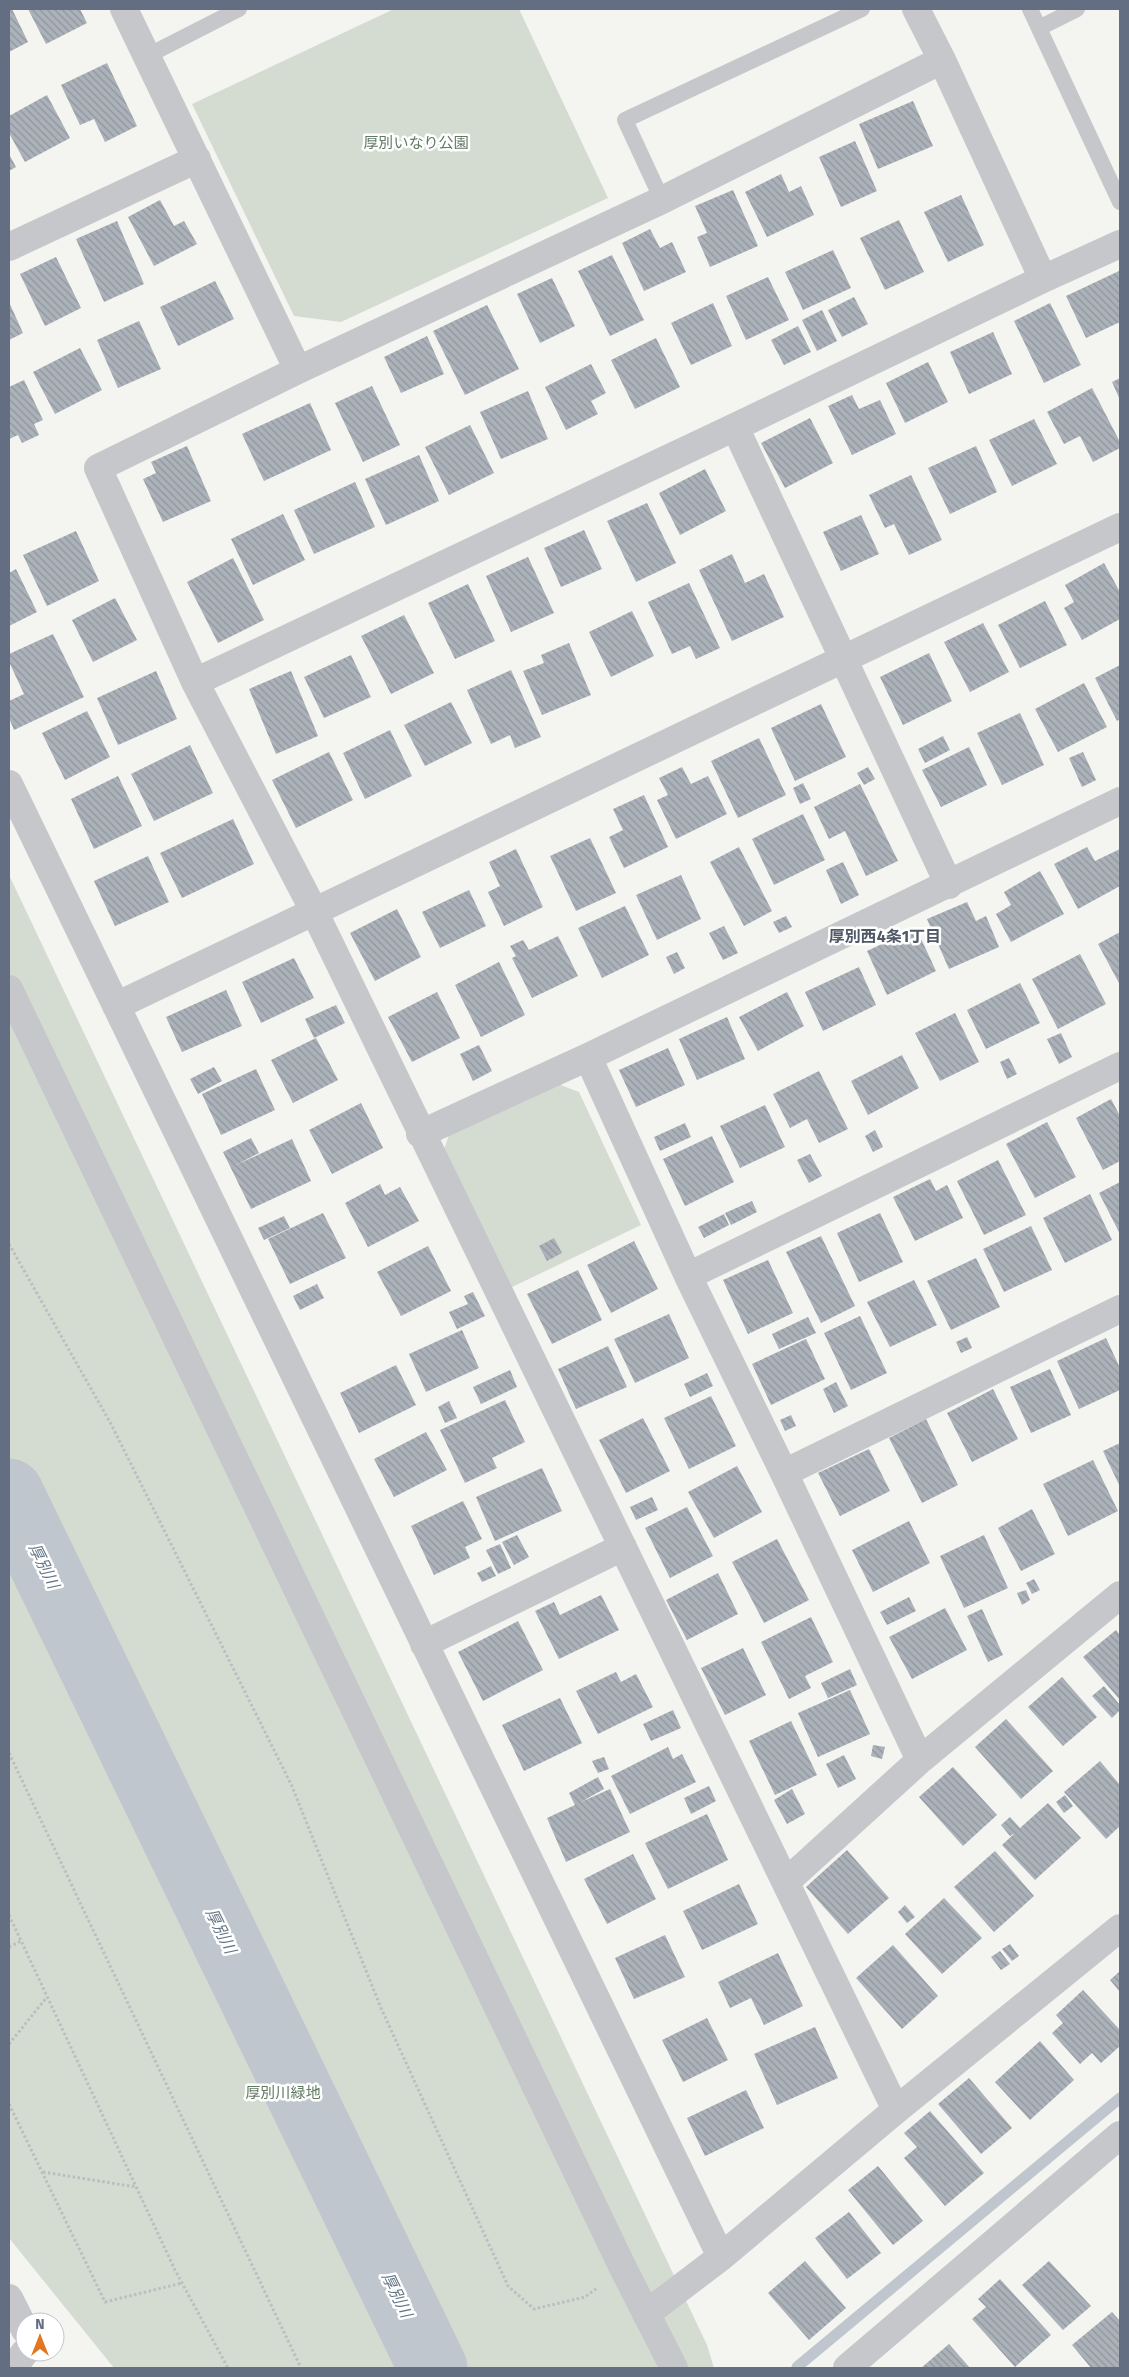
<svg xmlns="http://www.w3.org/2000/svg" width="1129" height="2377" viewBox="0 0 1129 2377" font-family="'Fira Sans','Noto Sans JP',sans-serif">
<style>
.park{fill:#d4dcd2}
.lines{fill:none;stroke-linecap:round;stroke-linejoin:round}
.stream{stroke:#bfc6cd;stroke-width:11}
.river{stroke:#bfc6cd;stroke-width:69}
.building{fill:url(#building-back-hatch)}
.path{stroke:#bcbdc0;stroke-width:3;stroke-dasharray:2.5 2.5;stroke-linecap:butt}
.lane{stroke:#c5c7cb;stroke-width:16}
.street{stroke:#c5c7cb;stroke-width:28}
.labels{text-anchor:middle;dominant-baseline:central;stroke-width:5;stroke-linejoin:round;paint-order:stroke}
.park-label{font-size:15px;fill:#627962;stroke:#fff}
.neighbourhood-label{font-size:16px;font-weight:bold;fill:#515967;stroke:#fff}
.water-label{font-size:16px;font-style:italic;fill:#637686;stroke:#fff}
</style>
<defs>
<pattern id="building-back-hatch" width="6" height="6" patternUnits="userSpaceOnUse" patternTransform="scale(1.25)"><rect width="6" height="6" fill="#acb2b9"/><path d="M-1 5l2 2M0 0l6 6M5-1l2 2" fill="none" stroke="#90959c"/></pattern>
</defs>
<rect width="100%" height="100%" fill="#f4f5f0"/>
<!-- park -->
<path class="park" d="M394,9H519L608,198L341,322L294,316L192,104Z
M9,875L707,2345L714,2368H114L9,2238Z
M558,1084L579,1092L641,1225L504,1291L442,1155L449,1135Z"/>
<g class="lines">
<!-- stream -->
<path class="stream" d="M797,2367L1120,2098"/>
<!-- river -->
<path class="river" d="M9,1493L433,2368"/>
</g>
<!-- building -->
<path class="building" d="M9,9H12L28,42L9,52Z
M28,9H80L87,23L46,44Z
M107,63L137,126L105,142L94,119L80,125L61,85Z
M47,95L70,138L25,162L9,133V116Z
M913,101L933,146L878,169L859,124Z
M855,141L877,191L841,207L819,157Z
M9,154L16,167L9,171Z
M781,174L789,192L801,186L814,215L767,237L745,192Z
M733,190L758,246L710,267L697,237L707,233L695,206Z
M961,195L984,245L948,262L924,212Z
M160,200L174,226L184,221L197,244L154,266L128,217Z
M899,220L924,272L885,290L860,238Z
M117,221L144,284L104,302L76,239Z
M650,229L660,248L672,242L686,272L644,291L622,243Z
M833,250L851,288L803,310L785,272Z
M612,255L644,320L610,336L578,271Z
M56,257L81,308L45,326L20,274Z
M1119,271L1120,322L1086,338L1066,296Z
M768,277L789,320L746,340L726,296Z
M552,278L575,326L540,343L517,294Z
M215,281L234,319L178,346L160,307Z
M854,297L868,324L842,337L828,310Z
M9,302L23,333L9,340Z
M713,303L732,346L691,365L671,323Z
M1050,303L1081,365L1044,383L1014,321Z
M487,305L519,369L465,395L433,331Z
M822,310L837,341L817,351L802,320Z
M139,321L161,369L118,388L97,340Z
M798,326L811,352L784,365L771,340Z
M993,332L1012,374L969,394L950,352Z
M427,336L444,374L401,393L384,357Z
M656,338L680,387L635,409L611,360Z
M80,348L102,390L55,414L33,372Z
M928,362L948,402L905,423L886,383Z
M591,364L606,393L591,401L598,414L566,430L545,387Z
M1120,378V400L1112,382Z
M24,380L43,420L34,424L39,435L22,443L18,435L9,439V387Z
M372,386L400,445L363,462L335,403Z
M1092,388L1120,442V448L1093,462L1080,436L1064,444L1047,412Z
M528,391L548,439L501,459L480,412Z
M852,395L859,409L880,400L896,434L852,455L828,406Z
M310,403L331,450L264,481L242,434Z
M810,418L833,463L785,488L761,443Z
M1034,419L1057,464L1012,486L989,440Z
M470,425L494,473L449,495L425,447Z
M187,446L211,501L163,522L143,479L156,473L151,462Z
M976,446L997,492L950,514L928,468Z
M419,455L439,501L386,525L365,479Z
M705,469L726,511L680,535L659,493Z
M911,475L942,540L909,555L894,524L885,528L869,495Z
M355,482L375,527L314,554L294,510Z
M647,503L676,563L636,582L607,521Z
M283,514L305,560L253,585L231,539Z
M861,515L879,554L841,571L823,532Z
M584,530L602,569L561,587L544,548Z
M76,531L99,581L47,606L23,555Z
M732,554L745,583L764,574L784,617L732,641L699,570Z
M528,557L554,613L511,632L486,576Z
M233,558L264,620L218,643L187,582Z
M1104,563L1120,592V619L1082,640L1064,608L1074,602L1065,585Z
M16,569L37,612L9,626V573Z
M689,583L720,648L696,659L690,646L672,654L648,602Z
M468,584L495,641L455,659L428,603Z
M115,598L137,640L93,662L72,620Z
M1045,601L1067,645L1020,668L998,625Z
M632,611L654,656L611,677L589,632Z
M404,615L434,673L391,694L361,636Z
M983,623L1009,672L970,692L944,642Z
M53,634L84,697L14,730L9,718V701L24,694L9,662V654Z
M569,643L591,695L542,715L523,671L544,663L541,655Z
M929,653L952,701L903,725L880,677Z
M351,655L371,697L324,718L304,677Z
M1120,665V719L1117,721L1095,678Z
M511,670L541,737L515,748L510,735L491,744L467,690Z
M156,671L177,719L118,745L97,698Z
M291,671L318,736L276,754L249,689Z
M1084,683L1107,727L1058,752L1035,709Z
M451,702L472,743L425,766L404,725Z
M821,704L846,757L795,781L771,728Z
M87,711L110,757L65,780L42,733Z
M1020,713L1044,765L1002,785L977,733Z
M390,730L412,776L365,799L343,753Z
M943,736L950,750L925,763L918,749Z
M759,738L786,795L738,818L711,761Z
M190,745L213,793L154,821L131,774Z
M969,747L987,785L941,807L922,770Z
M329,752L353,800L296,828L272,780Z
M1083,752L1096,780L1082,787L1069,758Z
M682,767L691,784L708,776L727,814L676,839L657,800L668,795L659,778Z
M868,767L875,779L864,785L857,773Z
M118,776L142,826L94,849L71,799Z
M803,783L811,799L800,804L793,788Z
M860,784L898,861L866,876L845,831L829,839L814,807Z
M644,795L668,847L624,868L609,837L623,830L613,809Z
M803,814L825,860L774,885L752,839Z
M233,819L254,864L182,898L160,853Z
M590,838L616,893L576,911L550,856Z
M739,847L772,911L744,926L710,862Z
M1087,847L1095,861L1120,849V886L1078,909L1054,864Z
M516,849L543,907L504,926L488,892L500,886L489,862Z
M148,856L169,902L115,926L94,881Z
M843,862L859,895L841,904L826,870Z
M1040,871L1064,914L1011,942L996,914L1011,905L1004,892Z
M681,875L701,919L657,940L636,895Z
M469,890L486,926L440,948L422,912Z
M967,902L976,921L986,916L999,947L949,969L927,919Z
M625,906L649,955L602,978L578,928Z
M397,909L421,957L375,981L350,933Z
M786,916L792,927L779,933L773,922Z
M724,926L738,953L723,960L709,933Z
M916,928L936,971L887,995L867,951Z
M1120,932V985L1098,944Z
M558,936L578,976L532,998L512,958L516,956L510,946L523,940L529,950Z
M677,952L685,968L674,974L666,957Z
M1080,954L1106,1004L1058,1029L1032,979Z
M294,958L314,998L261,1023L242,982Z
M499,962L525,1015L481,1037L455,985Z
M859,967L876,1005L823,1031L805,992Z
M1020,983L1040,1023L986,1049L967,1010Z
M226,990L242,1026L182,1052L166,1017Z
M437,992L460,1038L412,1062L388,1017Z
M787,992L804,1026L758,1051L739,1017Z
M336,1005L345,1023L314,1038L305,1019Z
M955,1013L979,1062L940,1081L915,1033Z
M727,1017L745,1059L697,1080L679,1039Z
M1061,1033L1072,1057L1059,1064L1047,1039Z
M316,1038L338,1080L293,1103L271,1060Z
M479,1045L492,1071L473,1081L460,1054Z
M668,1048L685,1085L636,1107L619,1070Z
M902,1055L919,1088L868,1115L851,1081Z
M1009,1058L1017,1074L1007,1079L1000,1062Z
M214,1067L222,1081L198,1094L190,1079Z
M256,1069L275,1110L221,1135L202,1094Z
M819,1071L848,1129L819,1143L807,1119L790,1128L773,1094Z
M1111,1099L1120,1116V1161L1103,1170L1076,1118Z
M361,1103L383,1148L332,1174L309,1130Z
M765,1105L785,1147L740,1168L720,1126Z
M1047,1122L1076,1177L1035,1198L1006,1144Z
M685,1123L691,1137L660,1151L654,1137Z
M875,1130L883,1147L873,1152L865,1136Z
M712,1136L734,1182L685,1206L663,1159Z
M251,1138L259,1153L236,1165L292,1139L311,1181L251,1209L223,1152Z
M810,1154L822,1176L809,1183L797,1160Z
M998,1160L1026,1215L984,1235L957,1181Z
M930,1179L936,1191L947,1185L963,1218L915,1241L893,1197Z
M1120,1182V1234L1099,1193Z
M380,1184L385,1195L400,1187L419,1221L368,1247L345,1203Z
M1090,1194L1112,1240L1065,1263L1043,1218Z
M752,1201L757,1212L731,1225L725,1213Z
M323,1213L346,1258L290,1284L268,1239Z
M880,1213L903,1262L859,1282L837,1233Z
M724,1214L729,1225L704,1238L698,1227Z
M284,1216L290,1228L264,1240L258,1228Z
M1031,1226L1052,1270L1004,1292L983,1249Z
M821,1236L855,1306L821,1323L786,1252Z
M554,1238L562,1253L547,1261L539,1246Z
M634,1241L658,1289L611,1313L587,1265Z
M428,1246L451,1291L401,1316L377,1272Z
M976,1258L1000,1307L951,1330L927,1281Z
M768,1260L793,1313L748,1334L723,1280Z
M578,1270L602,1320L552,1344L527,1294Z
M914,1280L937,1325L890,1347L867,1302Z
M317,1284L324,1298L300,1310L293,1296Z
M473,1292L485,1316L457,1329L449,1312L468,1304L464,1296Z
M669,1314L689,1358L635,1383L614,1339Z
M860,1316L887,1373L851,1390L824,1333Z
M808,1317L816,1333L779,1349L772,1334Z
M462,1330L479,1368L426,1392L409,1354Z
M967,1337L972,1348L961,1353L956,1342Z
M1106,1338L1120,1368V1390L1079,1409L1057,1361Z
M806,1339L825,1379L771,1405L752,1364Z
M608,1346L627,1387L576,1409L558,1369Z
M396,1365L416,1405L359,1433L340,1393Z
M1050,1369L1071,1415L1031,1433L1010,1387Z
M510,1370L517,1387L481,1404L473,1387Z
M707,1373L713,1386L690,1397L684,1384Z
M836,1382L848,1406L834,1413L823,1389Z
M993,1389L1018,1439L972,1462L947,1413Z
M711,1396L736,1446L689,1469L664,1418Z
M505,1400L525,1442L492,1458L497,1468L465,1483L440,1430Z
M449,1401L457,1418L445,1423L438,1407Z
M791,1415L796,1426L785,1431L780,1420Z
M643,1418L670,1471L626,1493L599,1440Z
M926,1419L958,1485L922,1503L889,1438Z
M426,1432L447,1470L394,1497L374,1459Z
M1120,1443V1487L1103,1451Z
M869,1449L890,1491L840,1516L818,1473Z
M1093,1460L1118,1511L1068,1536L1043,1484Z
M737,1466L762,1512L714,1538L688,1492Z
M542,1468L562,1511L495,1541L476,1497Z
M652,1497L658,1510L636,1520L630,1507Z
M463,1501L482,1539L465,1547L470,1558L434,1575L411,1526Z
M687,1507L713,1556L670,1578L645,1528Z
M1032,1509L1055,1554L1021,1571L998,1528Z
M909,1521L930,1563L873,1592L852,1550Z
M517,1535L529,1557L514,1565L502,1542Z
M984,1535L1008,1588L964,1608L940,1556Z
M777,1539L809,1600L764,1623L732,1562Z
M500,1544L511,1568L498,1574L486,1550Z
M491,1566L496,1576L482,1582L477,1573Z
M718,1573L738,1614L687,1640L666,1600Z
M1034,1579L1040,1590L1032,1594L1026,1583Z
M1026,1590L1030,1600L1022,1605L1017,1593Z
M601,1595L619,1630L559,1659L535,1611L554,1602L560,1615Z
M909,1597L916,1611L887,1625L880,1612Z
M945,1608L967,1650L912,1679L889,1637Z
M982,1609L1003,1655L988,1662L967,1616Z
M811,1617L833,1662L805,1676L811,1688L789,1699L761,1642Z
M518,1621L543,1670L483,1701L458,1652Z
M1116,1630L1120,1635V1700L1083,1657Z
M743,1648L766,1695L725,1715L701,1668Z
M850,1669L857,1685L828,1698L821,1683Z
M616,1672L621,1682L636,1674L653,1707L598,1734L576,1691Z
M1062,1677L1097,1717L1063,1746L1028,1707Z
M1104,1686L1120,1705V1710L1112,1718L1092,1696Z
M850,1690L870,1734L818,1757L798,1713Z
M560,1698L582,1743L524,1771L502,1725Z
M673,1710L681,1728L651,1741L643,1724Z
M1006,1719L1053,1771L1021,1799L975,1747Z
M791,1721L817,1775L775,1795L749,1741Z
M873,1745L885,1747L882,1759L871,1756Z
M668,1747L673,1759L682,1754L696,1782L630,1814L611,1776Z
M844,1755L856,1779L838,1788L826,1764Z
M604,1757L609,1769L598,1773L592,1761Z
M1100,1761L1120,1785V1826L1106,1839L1064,1792Z
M953,1767L997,1815L963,1846L919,1797Z
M598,1777L604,1789L581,1802L610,1789L630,1832L566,1862L547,1818L575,1805L569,1793Z
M709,1786L716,1801L691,1814L684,1798Z
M792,1789L805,1814L787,1824L774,1800Z
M1065,1795L1073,1806L1064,1813L1056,1802Z
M1048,1803L1081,1838L1035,1880L1002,1845L1015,1833L1010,1836L1001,1825L1010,1817L1020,1828Z
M707,1814L728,1860L668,1889L645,1843Z
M847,1850L889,1898L848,1934L806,1887Z
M995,1851L1034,1896L994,1932L954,1887Z
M633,1854L656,1899L607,1924L584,1879Z
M739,1884L758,1924L702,1950L683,1911Z
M944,1898L982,1938L942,1974L905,1934Z
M905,1905L915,1917L907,1923L898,1912Z
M665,1935L685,1977L634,1999L615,1958Z
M1010,1944L1019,1956L1012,1961L1002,1949Z
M893,1945L938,1996L902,2029L856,1978Z
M1000,1951L1010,1964L1001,1970L991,1957Z
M778,1953L803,2006L764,2025L751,1998L730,2008L718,1982Z
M1120,1971V1992L1110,1980Z
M1083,1990L1120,2030V2046L1101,2063L1092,2053L1080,2064L1052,2033L1063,2023L1056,2015Z
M707,2018L728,2060L683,2082L662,2040Z
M815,2027L838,2078L777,2105L754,2054Z
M1040,2041L1074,2080L1030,2120L995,2082Z
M969,2078L1012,2128L981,2154L938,2104Z
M746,2090L764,2128L705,2156L687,2118Z
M930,2111L984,2173L945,2206L904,2158L917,2147L904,2133Z
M878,2166L923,2221L893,2245L848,2190Z
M849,2212L881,2253L847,2279L815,2238Z
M805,2261L846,2308L809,2340L768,2293Z
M1049,2261L1091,2306L1063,2330L1022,2285Z
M1000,2279L1051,2335L1015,2367L972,2319L986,2307L978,2299Z
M1112,2312L1120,2321V2368H1091L1072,2345Z
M949,2344L970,2368H921Z"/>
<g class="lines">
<!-- path -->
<path class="path" d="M9,1244L111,1424L291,1784L381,2008L508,2286L534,2309L585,2297L597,2288
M9,1753L301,2368
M9,1915L175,2270L228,2368
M9,1947L21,1941
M9,2044L47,1997
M9,2104L105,2302L182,2283
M43,2172L136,2187"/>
<!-- lane -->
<path class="lane" d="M1030,9L1120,202
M1039,28L1077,9
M147,56L239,9
M662,200L625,120L862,9"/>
<!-- street -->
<path class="street" d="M124,9L298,370
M916,9L942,60L1043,279
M9,247L197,159
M735,427L949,885
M195,682L735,427L1043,279L1120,244
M9,784L721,2257
M9,989L623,2268L674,2368
M116,1006L1120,527
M588,1057L688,1276L784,1473L920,1760
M420,1134L588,1057L1120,801
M688,1276L1120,1066
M784,1473L1120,1309
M424,1644L623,1547
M786,1882L920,1760L1120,1595
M896,2110L314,911L195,682L98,468L298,370L662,200L942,60
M9,2298L25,2330
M646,2314L721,2257L896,2110L1120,1928
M13,2368L25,2352
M847,2368L1120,2135"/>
</g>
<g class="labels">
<!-- park labels -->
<g class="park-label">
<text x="416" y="143">厚別いなり公園</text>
<text x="283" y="2093">厚別川緑地</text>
</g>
<!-- neighbourhood labels -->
<g class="neighbourhood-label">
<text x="885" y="936">厚別西4条1丁目</text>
</g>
<!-- water labels -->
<g class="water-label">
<text transform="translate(44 1566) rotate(64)">厚別川</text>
<text transform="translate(221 1931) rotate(64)">厚別川</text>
<text transform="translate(397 2295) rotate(64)">厚別川</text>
</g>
</g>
<!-- border -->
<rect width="1129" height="2377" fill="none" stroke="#636e82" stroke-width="20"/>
<!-- north arrow -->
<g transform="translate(40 2337)"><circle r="24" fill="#ffffff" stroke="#c1c5cd"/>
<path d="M0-4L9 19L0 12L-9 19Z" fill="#e57620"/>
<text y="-8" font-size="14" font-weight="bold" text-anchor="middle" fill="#636e82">N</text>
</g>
</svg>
